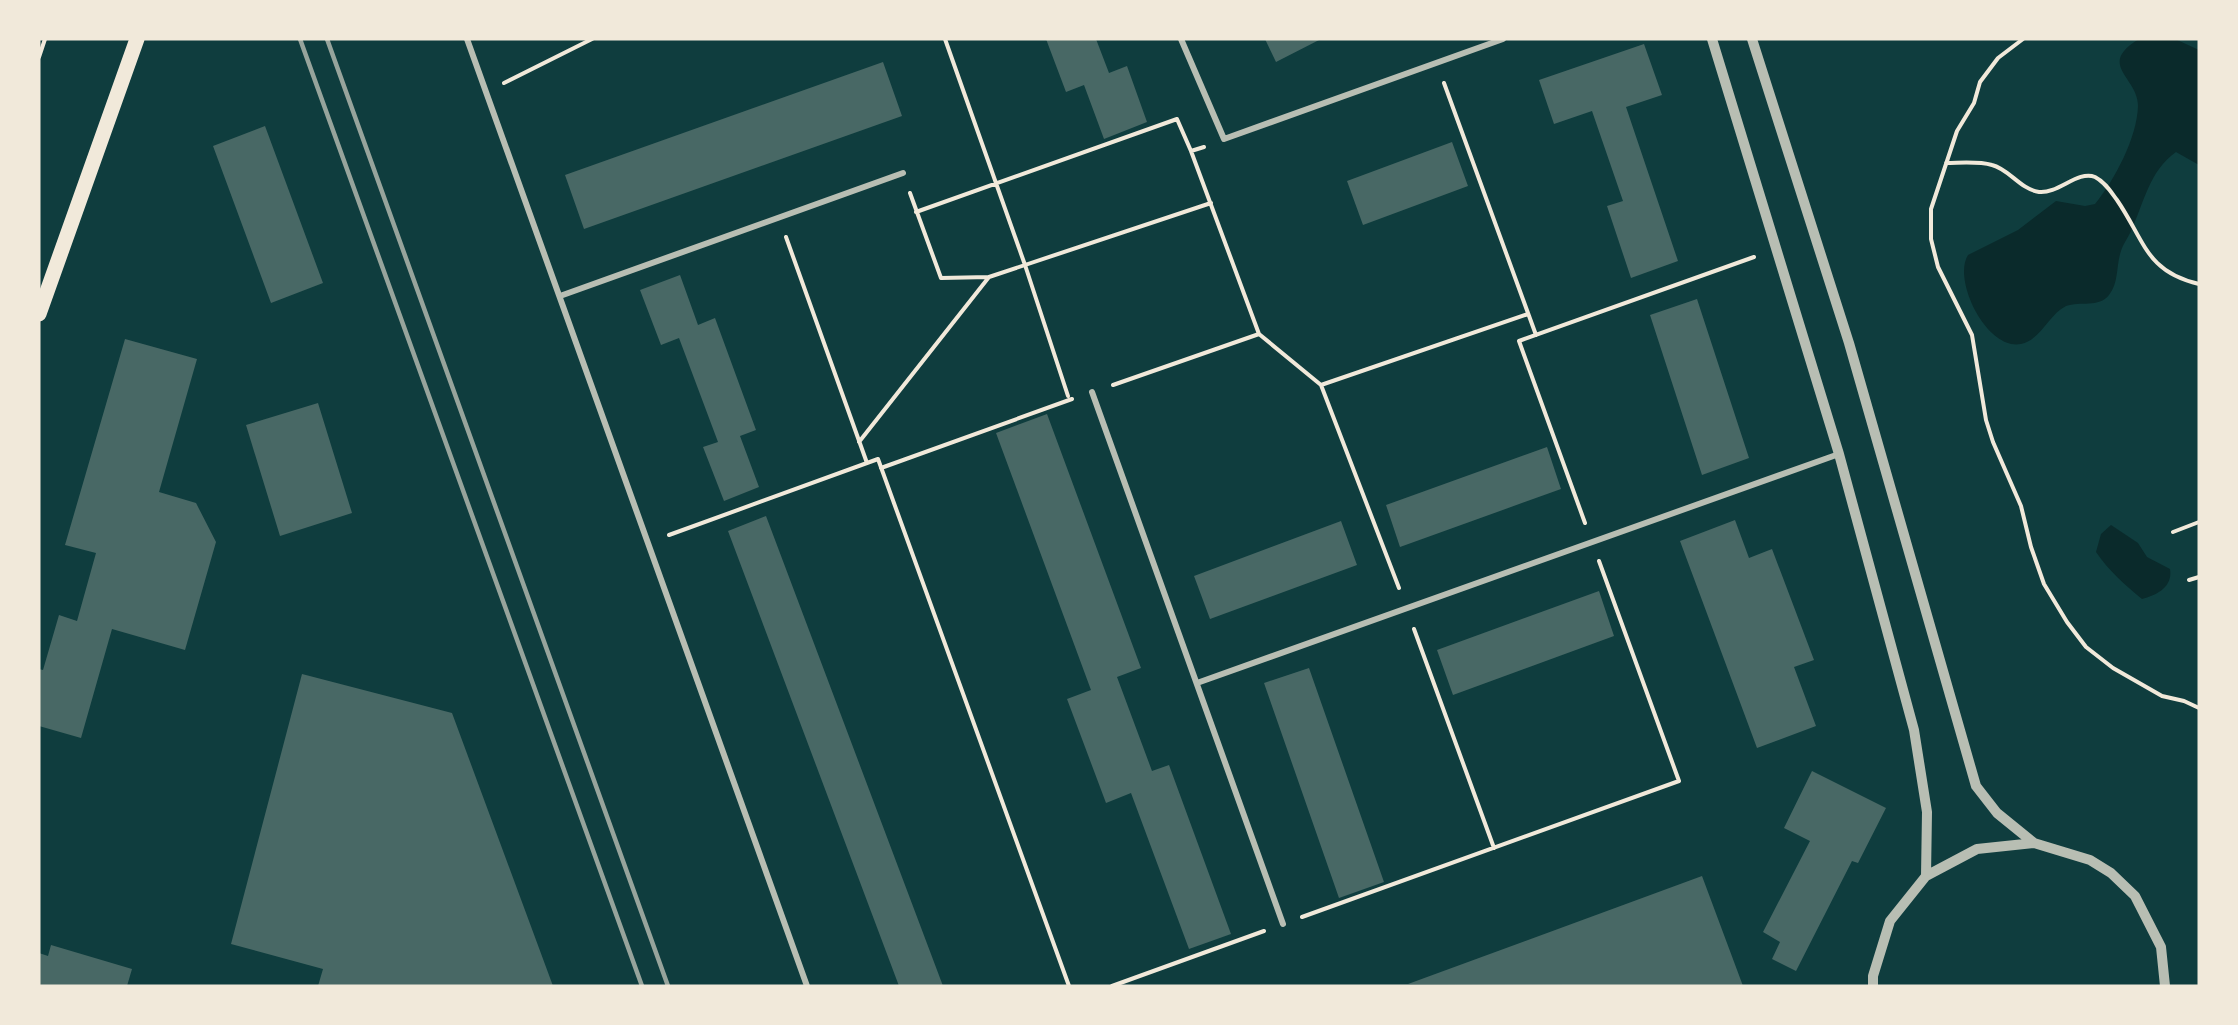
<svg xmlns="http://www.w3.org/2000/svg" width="2238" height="1025" viewBox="0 0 2238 1025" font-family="'IBM Plex Sans',sans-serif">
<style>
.water{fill:#0a2a2b}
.building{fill:#486865}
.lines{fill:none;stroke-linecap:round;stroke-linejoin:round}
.path{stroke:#f1e9da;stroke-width:4}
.minor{stroke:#b8beb3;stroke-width:6}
.tertiary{stroke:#b8beb3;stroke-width:10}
.primary{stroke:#f1e9da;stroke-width:15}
.rail{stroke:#97a49c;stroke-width:4.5}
</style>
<rect width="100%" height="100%" fill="#0f3d3e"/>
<!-- water -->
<path class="water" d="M2139,39H2175L2199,50V165L2176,152C2149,171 2144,203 2131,231C2128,238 2123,244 2121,251C2116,265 2119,283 2109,295C2099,308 2080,301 2066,306C2049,314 2041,340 2021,344C1987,351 1952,280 1968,255L2018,230L2056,201L2085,206L2095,204C2115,179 2137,138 2138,106C2138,77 2096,65 2139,39Z
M2111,525L2138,543L2147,557L2170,569C2173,587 2157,595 2142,599C2125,585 2108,570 2096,552L2101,534Z"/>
<!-- building -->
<path class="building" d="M1046,39H1096L1109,73L1127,66L1147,122L1104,139L1084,85L1066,92Z
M1265,39H1321L1276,62Z
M1644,44L1662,95L1626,107L1678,261L1631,278L1607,206L1623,201L1592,111L1554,124L1539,80Z
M883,62L902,116L584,229L565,175Z
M265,126L323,283L271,303L213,146Z
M1452,142L1468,186L1363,225L1347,181Z
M680,275L698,325L715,318L756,430L740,436L759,487L724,501L703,447L718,442L679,338L661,345L640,290Z
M1697,299L1749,458L1702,475L1650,315Z
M125,339L197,359L159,492L196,503L216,542L185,650L112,629L81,738L39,726V669L43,670L59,615L77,621L96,553L65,545Z
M318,403L352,513L280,536L246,425Z
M1047,414L1141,668L1117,677L1152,771L1169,765L1231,934L1189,949L1131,793L1106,803L1067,699L1091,690L996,433Z
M1547,447L1561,489L1400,547L1386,505Z
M766,516L943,986H899L728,531Z
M1735,520L1749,558L1772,549L1814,660L1794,667L1816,726L1757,748L1680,541Z
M1341,521L1357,565L1210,619L1194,576Z
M1599,591L1614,636L1453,695L1437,650Z
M1309,668L1384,882L1339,898L1264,683Z
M302,674L452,713L553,986H318L323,969L231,944Z
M1812,771L1886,808L1858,863L1852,861L1796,971L1772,959L1780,942L1763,932L1810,841L1784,828Z
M1702,876L1743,986L1408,984Z
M51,945L132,969L127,986H39V953L48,956Z"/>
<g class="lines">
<!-- path -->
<path class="path" d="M945,39L1025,265L1068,396
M2023,39L1998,58L1980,82L1974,103L1957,131L1931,209V239L1938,267L1972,335L1986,420L1993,442L2021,506L2031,547L2044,584L2067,622L2086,647L2113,668L2162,696L2184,701L2199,708
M39,57L45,39
M504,83L592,39
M1444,83L1536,335
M1191,151L1259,334L1321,385
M1946,163C1960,163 1978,161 1992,165C2009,169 2020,189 2039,192C2058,194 2078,170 2095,177C2105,182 2111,192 2117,200C2145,241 2146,272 2199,284
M910,193L941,278L989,277
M916,212L1177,119L1191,151L1204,147
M786,237L867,463
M1113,385L1259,334
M859,442L989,277L1211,203
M881,468L1072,399
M1585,523L1519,341L1754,257
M2173,532L2199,522
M669,535L878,459L1069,986
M2189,580L2199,577
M1399,588L1321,385L1528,314
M1414,629L1494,848
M1302,917L1679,781L1599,561
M1112,986L1264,931"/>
<!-- minor -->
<path class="minor" d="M467,39L807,986
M1181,39L1224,139L1503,39
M560,296L903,173
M1092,392L1283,924
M1197,683L1839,454"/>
<!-- tertiary -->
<path class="tertiary" d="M1712,39L1839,454L1914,730L1927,812L1926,876
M1752,39L1849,343L1976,786L1997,813L2034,843L2090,860L2111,873L2135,896L2161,947L2165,986
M1873,986V976L1890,921L1926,876L1977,849L2034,843"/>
<!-- primary -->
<path class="primary" d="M39,314L137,39"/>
<!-- rail -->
<path class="rail" d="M300,39L642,986
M327,39L668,986"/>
</g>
<!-- border -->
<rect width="2238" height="1025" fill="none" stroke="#f1e9da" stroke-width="81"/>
</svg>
